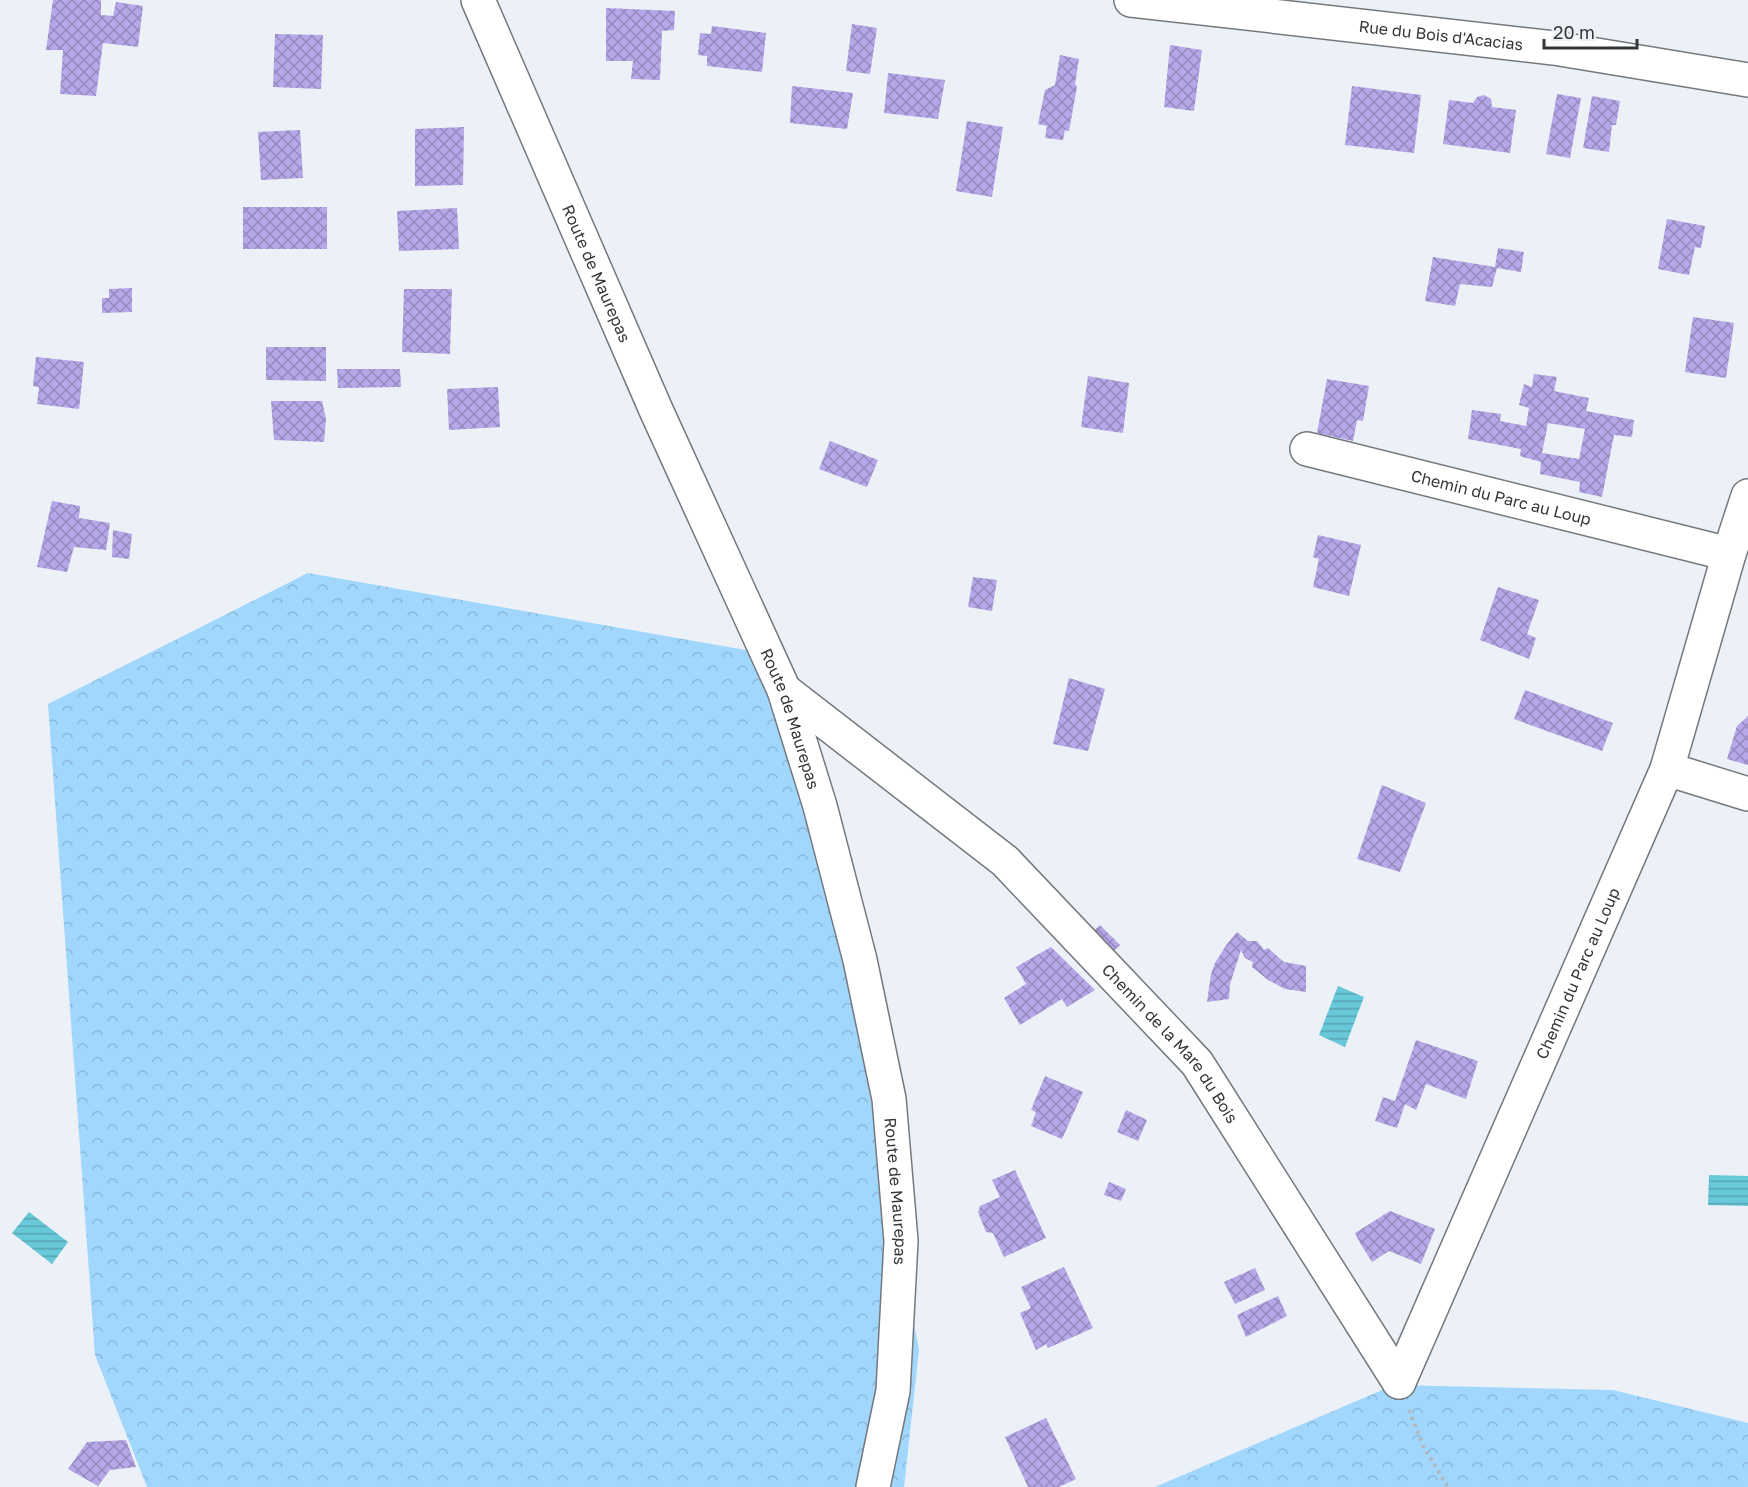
<svg xmlns="http://www.w3.org/2000/svg" width="1748" height="1487" viewBox="0 0 1748 1487" font-family="'Golos Text',sans-serif">
<style>
.forest{fill:url(#forest-crowns)}
.water{fill:url(#water-rules)}
.building{fill:url(#building-cross-hatch);fill-rule:evenodd}
.lines{fill:none;stroke-linecap:round;stroke-linejoin:round}
.street-casing{stroke:#74797e;stroke-width:36}
.secondary-casing{stroke:#74797e;stroke-width:36}
.path{stroke:#b3b7bb;stroke-width:4;stroke-dasharray:3 4.5;stroke-linecap:butt}
.street{stroke:#fff;stroke-width:33}
.secondary{stroke:#fff;stroke-width:33}
.labels{text-anchor:middle;dominant-baseline:central;stroke-width:4.5;stroke-linejoin:round;paint-order:stroke}
.street-label{font-size:16px;fill:#343638;stroke:#ebf1f6}
</style>
<defs>
<pattern id="forest-crowns" width="20" height="18" patternUnits="userSpaceOnUse" patternTransform="scale(1.5)"><rect width="20" height="18" fill="#a1d6fd"/><path d="M2 6a3 3 0 1 1 6 0M12 15a3 3 0 1 1 6 0" fill="none" stroke="#8bb8da"/></pattern>
<pattern id="water-rules" width="6" height="5" patternUnits="userSpaceOnUse" patternTransform="scale(1.5)"><rect width="6" height="5" fill="#67c8da"/><path d="M0 2.5h6" fill="none" stroke="#56a3b2"/></pattern>
<pattern id="building-cross-hatch" width="8" height="8" patternUnits="userSpaceOnUse" patternTransform="scale(1.5)"><rect width="8" height="8" fill="#b6a7e9"/><path d="M0 0l8 8M0 8l8-8" fill="none" stroke="#9589be"/></pattern>
</defs>
<rect width="100%" height="100%" fill="#ebf1f6"/>
<!-- forest -->
<path class="forest" d="M308,573L785,657L919,1350L904,1487H147L95,1355L48,704Z
M1394,1385L1613,1390L1748,1423V1487H1155Z"/>
<!-- water -->
<path class="water" d="M1338,986L1364,997L1345,1047L1319,1035Z
M1709,1175L1748,1176V1206L1708,1205Z
M29,1212L68,1242L52,1264L12,1233Z"/>
<!-- building -->
<path class="building" d="M53,0H101V15L113,16L116,2L143,6L138,47L103,43L96,96L60,94L63,50H46Z
M606,8L675,11L674,30L662,31L660,80L631,79L633,61H606Z
M852,24L877,28L870,74L846,71Z
M712,26L766,33L762,72L707,66V56L698,55L700,33L711,34Z
M275,34L323,35L321,89L273,87Z
M1170,45L1202,50L1194,111L1164,107Z
M1060,55L1079,59L1075,84L1077,87L1069,131L1065,130L1063,140L1045,138L1047,126L1038,124L1045,90L1055,85Z
M888,73L945,80L938,119L884,113Z
M792,86L853,93L847,129L790,123Z
M1352,86L1421,95L1414,153L1345,145Z
M1557,94L1581,98L1570,158L1546,154Z
M1484,95L1491,99L1492,107L1516,110L1510,153L1443,144L1449,100L1473,103L1477,97Z
M1592,96L1620,101L1616,125H1612L1609,152L1583,148Z
M967,121L1003,127L992,197L956,191Z
M464,127L463,185L415,186V129Z
M300,130L303,178L261,180L258,132Z
M243,207H327V249H243Z
M457,208L459,249L399,251L397,211Z
M1667,219L1705,226L1701,248L1695,247L1689,275L1658,269Z
M1498,248L1524,252L1521,272L1497,268L1492,287L1460,284L1455,306L1425,301L1433,257L1495,267Z
M132,288V312L102,313V298H109V289Z
M404,289H452L450,354L402,352Z
M1693,317L1734,323L1726,378L1685,372Z
M266,347H326V381L266,380Z
M36,357L84,362L79,409L37,404L39,387L33,386Z
M337,369H400L401,387L338,388Z
M1534,374L1557,377L1554,391L1589,398L1586,411L1634,420L1632,437L1614,435L1602,497L1579,492L1580,482L1540,474L1541,462L1520,456L1521,449L1468,439L1472,410L1501,414L1500,421L1526,426L1529,408L1519,405L1524,384L1532,387ZM1548,423L1585,429L1579,459L1542,453Z
M1088,376L1129,383L1123,433L1081,427Z
M1327,379L1369,386L1363,421L1357,420L1353,441L1317,433Z
M498,387L500,427L449,430L447,389Z
M271,401H322L326,419L324,442L274,440Z
M830,441L878,460L867,487L819,469Z
M52,501L80,506L79,518L110,523L106,550L74,547L67,572L37,567Z
M113,530L132,534L129,559L112,557Z
M1318,535L1361,545L1349,596L1313,587L1319,559L1313,557Z
M973,577L997,580L992,611L968,607Z
M1498,587L1539,600L1527,634L1536,638L1529,659L1480,640Z
M1069,678L1105,689L1088,751L1053,744Z
M1525,690L1613,723L1602,751L1514,719Z
M1748,716V765L1727,759L1737,726Z
M1382,785L1426,803L1400,872L1357,859Z
M1100,925L1120,945L1103,961L1083,941Z
M1237,932L1248,941H1257L1264,950L1268,948L1284,962L1306,966V992L1285,989L1268,980L1252,967L1253,962L1245,958L1241,950L1230,984L1229,999L1207,1002L1211,974L1215,963L1227,944Z
M1051,947L1095,990L1067,1007L1062,999L1020,1025L1004,998L1026,984L1016,967Z
M1416,1040L1478,1061L1466,1099L1426,1084L1416,1110L1405,1104L1397,1128L1375,1121L1383,1097L1395,1101Z
M1045,1076L1083,1092L1062,1139L1031,1126L1036,1112L1031,1110Z
M1126,1110L1147,1120L1138,1141L1117,1132Z
M1015,1170L1046,1238L1004,1257L993,1233L986,1232L978,1212L980,1206L1000,1197L992,1180Z
M1109,1182L1126,1189L1121,1201L1104,1195Z
M1390,1211L1435,1229L1421,1264L1389,1251L1372,1262L1360,1243L1355,1233Z
M1064,1267L1093,1328L1048,1348L1046,1344L1036,1350L1020,1313L1031,1308L1021,1287Z
M1255,1268L1265,1290L1235,1304L1224,1282Z
M1278,1296L1287,1316L1246,1337L1237,1315Z
M1046,1418L1076,1479L1059,1487H1028L1005,1437Z
M126,1440L136,1467L110,1470L98,1486L68,1469L87,1442Z"/>
<g class="lines">
<defs>
<g id="street">
<path id="s1" d="M1131,0L1554,48L1748,80"/>
<path id="s2" d="M1307,449L1729,554"/>
<path id="s3" d="M784,690L1005,861L1197,1063L1399,1382"/>
<path d="M1667,769L1748,794"/>
<path id="s4" d="M1399,1382L1667,769L1729,554L1748,496"/>
</g>
<g id="secondary">
<path id="s5" d="M478,0L656,410L784,690L820,806L860,960L889,1099L901,1241L893,1391L873,1487"/>
</g>
</defs>
<!-- street casing -->
<use href="#street" class="street-casing"/>
<!-- secondary casing -->
<use href="#secondary" class="secondary-casing"/>
<!-- path -->
<path class="path" d="M1409,1410L1423,1446L1448,1487"/>
<!-- street -->
<use href="#street" class="street"/>
<!-- secondary -->
<use href="#secondary" class="secondary"/>
</g>
<g class="labels">
<!-- street labels -->
<g class="street-label">
<text stroke="none"><textPath href="#s1" startOffset="312">Rue du Bois d'Acacias</textPath></text>
<text stroke="none"><textPath href="#s5" startOffset="298">Route de Maurepas</textPath></text>
<text stroke="none"><textPath href="#s2" startOffset="200">Chemin du Parc au Loup</textPath></text>
<text stroke="none"><textPath href="#s5" startOffset="784">Route de Maurepas</textPath></text>
<text stroke="none"><textPath href="#s4" startOffset="446">Chemin du Parc au Loup</textPath></text>
<text stroke="none"><textPath href="#s3" startOffset="526">Chemin de la Mare du Bois</textPath></text>
<text stroke="none"><textPath href="#s5" startOffset="1270">Route de Maurepas</textPath></text>
</g>
</g>
<!-- scale -->
<path d="M1544 39v9h93v-9" fill="none" stroke="#343638" stroke-width="3"/>
<text x="1553" y="39" font-size="18" fill="#343638" stroke="#ebf1f6" stroke-width="4.5" paint-order="stroke">20 m</text>
</svg>
